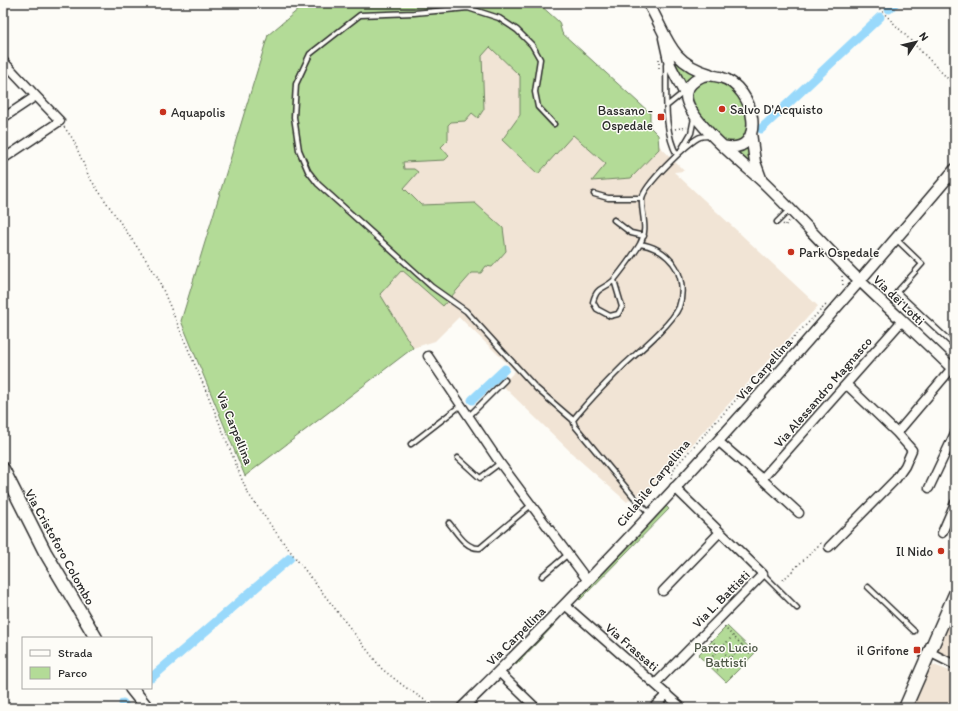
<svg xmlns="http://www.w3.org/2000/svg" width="958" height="711" viewBox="0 0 958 711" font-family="Itim,sans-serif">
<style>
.built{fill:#f1e4d5}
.green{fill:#b3db97;stroke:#6f8361}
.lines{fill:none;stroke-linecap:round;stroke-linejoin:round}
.canal{stroke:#99d9fb;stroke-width:9}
.service-casing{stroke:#2b2b2b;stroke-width:7}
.minor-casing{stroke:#2b2b2b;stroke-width:11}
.tertiary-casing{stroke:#2b2b2b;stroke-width:13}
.secondary-casing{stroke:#2b2b2b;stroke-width:15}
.path{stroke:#2b2b2b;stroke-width:1.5;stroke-dasharray:1 3;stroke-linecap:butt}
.service{stroke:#fdfcf7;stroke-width:4}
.minor{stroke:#fdfcf7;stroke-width:8}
.tertiary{stroke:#fdfcf7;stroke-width:10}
.secondary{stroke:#fdfcf7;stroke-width:12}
.poi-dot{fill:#c8321e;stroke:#fdfcf7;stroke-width:1.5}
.labels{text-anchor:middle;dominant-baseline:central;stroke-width:3;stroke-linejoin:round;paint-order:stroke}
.poi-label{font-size:13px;fill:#2b2b2b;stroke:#fdfcf7;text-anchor:start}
.street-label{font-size:13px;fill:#2b2b2b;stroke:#fdfcf7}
.park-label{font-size:13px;fill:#4d5746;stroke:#fdfcf7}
</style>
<rect width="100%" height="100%" fill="#fdfcf7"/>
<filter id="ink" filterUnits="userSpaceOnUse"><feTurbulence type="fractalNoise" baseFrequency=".025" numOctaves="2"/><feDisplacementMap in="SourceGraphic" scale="8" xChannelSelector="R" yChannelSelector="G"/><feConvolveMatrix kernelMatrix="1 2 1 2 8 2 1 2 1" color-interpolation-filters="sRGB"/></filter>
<g filter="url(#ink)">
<!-- built -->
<path class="built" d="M306,3H472L633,119L684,171L674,172L818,306L643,498L636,493L627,502L577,458L502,385L515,371L459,317L435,341L413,348L245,476L181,321L268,35Z
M955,610V665L936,654Z
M931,664L955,673V708H912Z"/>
<!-- green -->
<path class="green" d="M306,3H538L559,22L562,33L650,113V127L658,135L659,149L631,178L592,181L606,164L573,135L538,174L502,140L520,115V76L490,47L482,56L484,109L478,118L472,113L465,121L451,122L448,125V140L441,147L449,156L445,160L403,162L404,169H414L418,172L404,188L421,205L475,203L503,228L506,251L492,267L486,266L481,273H472L443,306L402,270L380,294L413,348L245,476L181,321L268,35Z
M669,50L697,74L684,85Z
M709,80C719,82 729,86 736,94C745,103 752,126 743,137C739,142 732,142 726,142C713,132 668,84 709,80Z
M748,143L754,171L735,151Z
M664,504L669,509L580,600L578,598Z
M555,622L556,623L516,665L514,663Z
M727,626L755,653L726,682L698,655Z"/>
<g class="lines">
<!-- canal -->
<path class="canal" d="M889,9L895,3
M761,129L880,17
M472,400L505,369
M151,678L290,558
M123,703L126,708"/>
<defs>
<path id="service" d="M666,65C667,94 663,130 677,155
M668,105L684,92
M554,124L538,107L535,92L540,59L532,45L517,30L499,18L468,8L414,13L360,15L310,54L296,84L294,117L299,150L308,171L318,184L432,287L466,311L536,388L573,420
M681,150L691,133L694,118
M594,194L608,198H642
M614,220L631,233L644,236
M777,222L789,210
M896,239L922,264L897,292L955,346
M640,244C654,246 664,252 673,263C682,275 684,293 679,307C672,324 637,353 623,366C606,383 588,401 573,420L575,426L633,496L650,514
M614,280L622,307L618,314L610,316L597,309L593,302C597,286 603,290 613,281C617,277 637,250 640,244C649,228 641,215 642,199C643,186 686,145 698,138C701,136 706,136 710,136
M468,417L505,380
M411,444L460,406
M458,458L480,478L500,463
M449,523C458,534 466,549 480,548L531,505
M763,574L797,608
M542,576L567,555
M868,587L914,631"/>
<path id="minor" d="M3,61L36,96
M3,118L36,96L60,121L3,159
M428,356L500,463L588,581
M897,433L952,368
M718,441L762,479L799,513
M762,479L902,321
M929,488L955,433
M942,533L955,503
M829,547L896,479L905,466L912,450L897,433L846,384
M663,591L720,532
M565,605L682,708
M929,652L955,665
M499,672L536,708
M655,684L763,574L674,487
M653,708L667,694"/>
<path id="tertiary" d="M648,3C668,36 668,62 710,74
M664,38L670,65L686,96
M751,133L755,162L762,181
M723,146C768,157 757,87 720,77C714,76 709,74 703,76C695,79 686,87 686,96C687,120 746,166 764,183C796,214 826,248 859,280C890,310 924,340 955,371
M462,708C636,538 798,355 955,169"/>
<path id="secondary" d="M3,469L45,552L96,638
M131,688L147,708
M905,708L955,594"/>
</defs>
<!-- service casing -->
<use href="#service" class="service-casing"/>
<!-- minor casing -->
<use href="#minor" class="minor-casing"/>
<!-- tertiary casing -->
<use href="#tertiary" class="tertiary-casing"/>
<!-- secondary casing -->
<use href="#secondary" class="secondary-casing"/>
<!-- path -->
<path class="path" d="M662,3L663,11
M874,3L955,86
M659,59V71
M64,127L73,139L89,177L157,276L215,412L247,492L280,538L382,669L405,687L437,708
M675,129L687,127
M783,224L785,226L789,221
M842,276L843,286
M671,478L675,467L782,349L826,305
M783,580L821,543
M724,627L751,654
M711,640L739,667
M707,662L733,636
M717,671L743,645"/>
<!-- service -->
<use href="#service" class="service"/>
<!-- minor -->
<use href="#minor" class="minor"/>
<!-- tertiary -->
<use href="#tertiary" class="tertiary"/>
<!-- secondary -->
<use href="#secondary" class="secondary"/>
</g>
</g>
<!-- markers -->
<g class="poi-dot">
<circle cx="722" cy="109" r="4"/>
<circle cx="163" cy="112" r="4"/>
<rect x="657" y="113" width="8" height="8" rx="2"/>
<circle cx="791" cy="252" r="4"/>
<circle cx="941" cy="551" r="4"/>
<rect x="913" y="646" width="8" height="8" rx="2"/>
</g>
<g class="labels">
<!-- poi labels -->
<g class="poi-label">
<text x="730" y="109">Salvo D'Acquisto</text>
<text x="653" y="110" text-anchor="end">Bassano -<tspan x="653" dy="15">Ospedale</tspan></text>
<text x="171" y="112">Aquapolis</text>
<text x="799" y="252">Park Ospedale</text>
<text x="933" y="551" text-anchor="end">Il Nido</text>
<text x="909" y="650" text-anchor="end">il Grifone</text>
</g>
<!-- street labels -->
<g class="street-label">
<text transform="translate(899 300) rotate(44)">Via dei Lotti</text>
<text transform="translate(764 369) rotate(-49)">Via Carpellina</text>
<text transform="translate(823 392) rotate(-49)">Via Alessandro Magnasco</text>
<text transform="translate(235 428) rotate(68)">Via Carpellina</text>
<text transform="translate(653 483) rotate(-51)">Ciclabile Carpellina</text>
<text transform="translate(60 547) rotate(61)">Via Cristoforo Colombo</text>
<text transform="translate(721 599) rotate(-45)">Via L. Battisti</text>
<text transform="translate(516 636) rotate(-45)">Via Carpellina</text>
<text transform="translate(632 647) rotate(41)">Via Frassati</text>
</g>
<!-- park labels -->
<g class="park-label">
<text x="726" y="647">Parco Lucio<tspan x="726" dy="15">Battisti</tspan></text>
</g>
</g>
<!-- margin -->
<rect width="958" height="711" fill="none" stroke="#fdfcf7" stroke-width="16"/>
<rect x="8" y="8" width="942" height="695" fill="none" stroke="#2b2b2b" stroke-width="1.5" filter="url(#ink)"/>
<!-- legend -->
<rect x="22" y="637" width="130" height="52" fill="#fdfcf7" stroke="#a9a8a5"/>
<rect x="30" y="650" width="20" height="6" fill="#fdfcf7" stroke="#a9a8a5"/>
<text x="58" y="657" font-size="12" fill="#2b2b2b">Strada</text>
<rect x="30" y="667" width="20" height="12" fill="#b3db97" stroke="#a9a8a5"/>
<text x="58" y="677" font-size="12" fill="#2b2b2b">Parco</text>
<!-- north arrow -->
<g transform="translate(916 42) rotate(55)" stroke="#fdfcf7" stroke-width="3" paint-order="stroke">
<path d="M0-3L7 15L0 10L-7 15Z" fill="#2b2b2b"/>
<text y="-6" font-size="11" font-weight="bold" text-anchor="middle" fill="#2b2b2b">N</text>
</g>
</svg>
